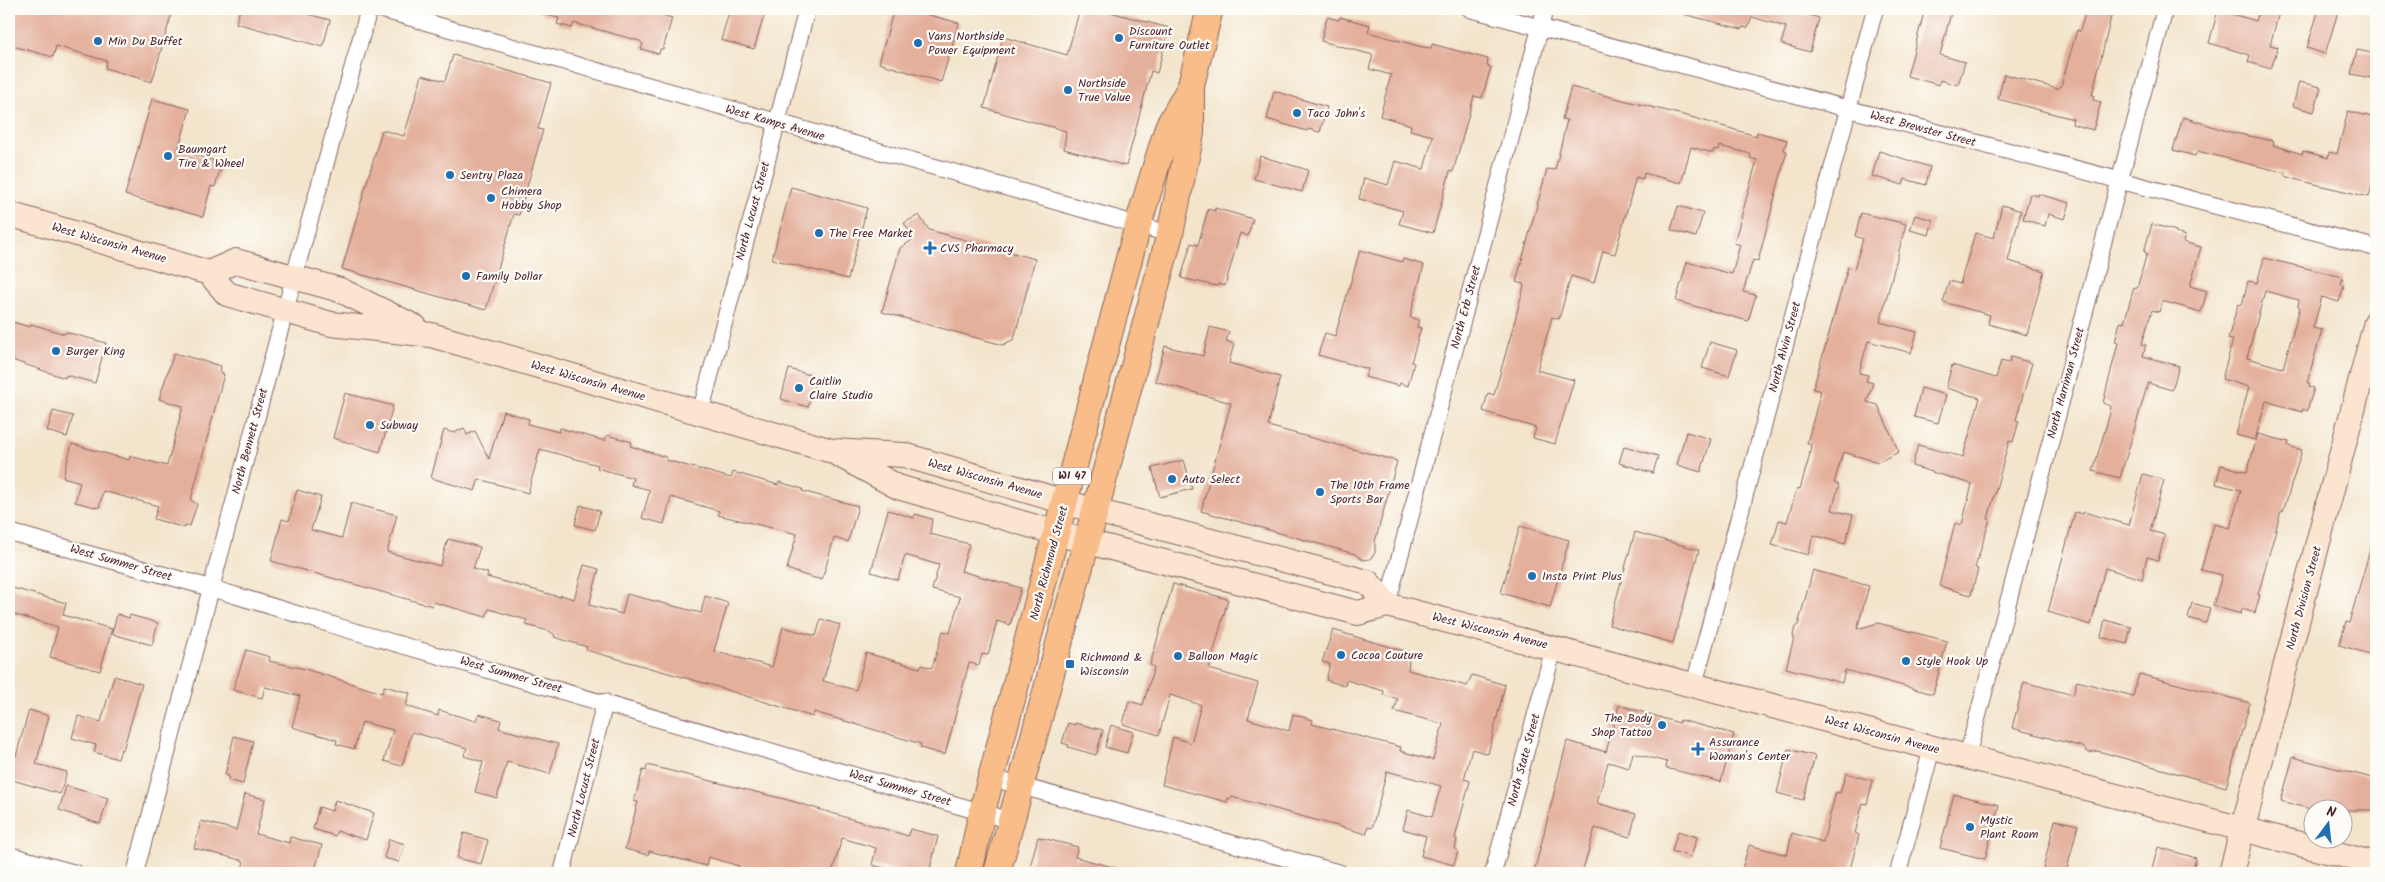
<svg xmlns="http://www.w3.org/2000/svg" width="2385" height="882" viewBox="0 0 2385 882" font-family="Kalam,sans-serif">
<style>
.building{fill:#e4b09c;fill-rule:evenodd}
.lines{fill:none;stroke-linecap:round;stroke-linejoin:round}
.street-casing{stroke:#856463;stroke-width:18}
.secondary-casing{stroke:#856463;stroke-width:26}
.primary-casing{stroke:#856463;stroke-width:28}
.street{stroke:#fff;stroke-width:16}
.secondary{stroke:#fce5d0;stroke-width:24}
.primary{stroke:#f8bd89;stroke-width:26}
.poi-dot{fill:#1f6fb2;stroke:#fdfcf7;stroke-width:2}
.labels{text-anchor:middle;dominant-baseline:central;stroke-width:4.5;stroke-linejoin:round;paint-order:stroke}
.shield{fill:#fdfcf7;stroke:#806168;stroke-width:1}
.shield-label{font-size:11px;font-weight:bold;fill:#4a1f2b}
.poi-label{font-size:12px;fill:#4a1f2b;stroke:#fdfcf7;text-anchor:start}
.street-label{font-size:12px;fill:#4a1f2b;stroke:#fdfcf7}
</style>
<rect width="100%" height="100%" fill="#fdfcf7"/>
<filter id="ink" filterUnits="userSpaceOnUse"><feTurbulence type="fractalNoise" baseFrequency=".02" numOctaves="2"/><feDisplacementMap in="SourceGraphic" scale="10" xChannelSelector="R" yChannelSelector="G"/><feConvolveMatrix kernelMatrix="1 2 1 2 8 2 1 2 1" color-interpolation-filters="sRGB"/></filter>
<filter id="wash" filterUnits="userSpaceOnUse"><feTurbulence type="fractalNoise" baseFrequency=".0096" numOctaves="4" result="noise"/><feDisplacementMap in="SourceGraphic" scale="20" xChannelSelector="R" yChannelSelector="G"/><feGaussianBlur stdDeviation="1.12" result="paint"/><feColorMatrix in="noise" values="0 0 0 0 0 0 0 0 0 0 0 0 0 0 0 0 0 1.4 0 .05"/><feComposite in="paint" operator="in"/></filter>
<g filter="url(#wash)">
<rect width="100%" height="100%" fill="#f3e4cb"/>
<g id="blocks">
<!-- building -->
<path class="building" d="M9,9H173L152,82L105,68L107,61L56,46L53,57L9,45Z
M240,9H288L330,20L323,47L236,23Z
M542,9H641L672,18L663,49H660L659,54L641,49L643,44L640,41L574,23L572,28L557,24L559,18L542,14Z
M730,9H766L754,49L721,40Z
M894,9H907L959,23L941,82L879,63Z
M1080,9H1099L1169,28L1157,73L1151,71L1126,166L1064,149L1066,131L984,108L1003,37L1067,55Z
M1684,9H1788L1819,18L1810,52L1781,44L1786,27L1752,17L1748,28L1743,27L1742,29L1683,14Z
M1925,9H1952L1940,55L1965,62L1958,85L1940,80L1939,85L1907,76Z
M2086,9H2113L2092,95H2094L2093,100L2101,102L2093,130L2072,124L2073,119L1998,99L2004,74L2058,89L2061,86L2077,30L2080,31Z
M2260,9H2280L2270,45L2278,47L2271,69L2248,62L2250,55L2209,43L2218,10L2256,21Z
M2319,9H2339L2325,54L2307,48Z
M1327,17L1339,20L1340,17L1370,25L1368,32L1422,47L1431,48L1432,44L1488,59L1487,66L1491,67L1482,98L1474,96L1453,172L1450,171L1433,233L1399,224L1403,211L1359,199L1364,178L1388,185L1395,161L1424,169L1433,136L1410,130L1411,125L1380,116L1391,75L1369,69L1373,55L1321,41Z
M2357,50L2376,54V79L2351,74Z
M453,55L551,83L538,129L543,130L519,215L514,214L486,310L342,269L382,130L404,136L422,75L445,81Z
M2299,82L2321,87L2314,112L2293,106Z
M1571,87L1691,117L1756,136L1757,132L1787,140L1784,150L1787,151L1758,261L1753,260L1743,292L1756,295L1748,321L1676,301L1687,262L1732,274L1740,245L1734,243L1757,160L1750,158L1751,154L1719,146L1718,150L1714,149L1713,153L1691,147L1681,183L1644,173L1643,179L1636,177L1615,254L1603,251L1594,283L1571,276L1559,319L1552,317L1537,370L1574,380L1555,444L1533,438L1536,428L1483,411L1488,393L1494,395L1513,327L1524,286L1523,284L1516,282L1547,169L1555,170L1567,120L1562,119Z
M1274,91L1327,107L1320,132L1308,129L1307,131L1267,119Z
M152,99L190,109L178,150L222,163L215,187L211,186L203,217L125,195Z
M2348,111L2376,118V169L2369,197L2298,180L2285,176L2286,173L2197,151L2195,156L2173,150L2183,117L2230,132L2274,141L2273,145L2302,154L2303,151L2328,158L2329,152L2337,154Z
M1879,151L1930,167L1926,185L1905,179L1903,185L1872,176Z
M1260,156L1308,170L1302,192L1254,179Z
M791,187L867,208L848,279L772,259Z
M2030,194L2038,196V194L2070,203L2065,219L2048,214L2045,226L2023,219Z
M2002,205L2021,211L2008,261L2044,271L2027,335L1988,324L1990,315L1943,302L1949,281L1960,284L1975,233L1994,238Z
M1678,206L1703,213L1696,237L1671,230Z
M1215,208L1253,219L1248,236L1240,233L1225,286L1218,284L1217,286L1181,278L1191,243L1198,245L1208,209L1215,211Z
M1861,213L1906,224L1880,322L1917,332L1911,353L1868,341L1859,373L1868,375L1866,381L1873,383L1867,402L1878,405L1899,452L1878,462L1843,452L1834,483L1839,485L1832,510L1853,515L1845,544L1813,535L1808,555L1772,545L1779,520L1787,522L1797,488L1800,489L1809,458L1811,444L1807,443L1821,391L1813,389L1848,267L1854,269L1863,239L1855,236Z
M919,215L929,230L1035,259L1014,339L1003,345L882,312L900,248L914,239L904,223Z
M1915,215L1933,220L1929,235L1910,230Z
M2152,224L2176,231V233L2185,236L2183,242L2201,247L2190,286L2207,291L2201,312L2162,301L2159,312L2152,310L2142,344L2146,345L2143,356L2179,366L2172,390L2148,383L2120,478L2093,471L2110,413L2111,406L2103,403L2118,343L2115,342L2120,322L2124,323L2134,287L2137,288L2147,253L2144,252Z
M1360,250L1402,262L1403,259L1424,265L1410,317L1419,320L1417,327L1421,328L1411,362L1414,363L1408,386L1400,383L1399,386L1365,377L1368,369L1318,355L1325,333L1335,336Z
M2264,258L2343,277L2341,284L2344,286L2339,302L2322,297L2313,328L2322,330L2307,383H2310L2309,387L2314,388L2307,411L2303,409L2302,412L2266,401L2255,440L2236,435L2249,387L2222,379L2233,340L2228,339L2238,304L2242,305L2248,281L2257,283ZM2265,291L2299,300L2298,306L2300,307L2283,368L2247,358Z
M9,321L30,327L31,324L65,334L66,332L106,343L95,383L66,375L65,378L9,359Z
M1210,327L1229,332L1226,341L1234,344L1229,363L1280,377L1268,426L1397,461L1375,542V553L1370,559L1363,560L1355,554L1201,511L1231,403L1155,381L1165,346L1203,356Z
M1710,342L1737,350L1729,376L1702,368Z
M174,353L221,366L220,373L224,374L191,500L197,504L190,526L186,525L185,528L154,519L158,506L103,491L99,508L75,502L80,482L63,477L72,444L129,460L130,456L167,466L183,406L159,399Z
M2011,357L2032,363L2016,420L2019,421L2013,442L2009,441L1988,519H1990L1975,568L1978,569L1971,595L1939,586L1955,523L1962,525L1972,484L1912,466L1918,445L1963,457L1980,398L1946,388L1952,365L1996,378L2001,361L2009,363Z
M789,369L817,377L808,407L781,399Z
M1921,388L1946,395L1938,423L1914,417Z
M345,393L393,406L380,452L333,438Z
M53,411L73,416L67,437L47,431Z
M503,411L529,419L528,424L559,432L560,428L605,441L607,435L632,442L630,446L666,457V460L731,478L733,472L778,485L779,482L803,489L802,491L858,506L848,542L834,538L822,580L804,575L787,569L797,534L718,515L719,511L671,497L664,524L642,518L650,490L631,485L633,478L597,468L598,465L540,449L528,493L479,479L475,491L431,478L444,430L454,433L464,428L467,435L475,431L489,459Z
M1686,432L1711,439L1701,472L1677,465Z
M2258,434L2289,442L2288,446L2302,450L2283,512L2281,511L2258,595H2260L2255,613L2242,609L2241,614L2213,606L2222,575L2201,570L2214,524L2230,528L2241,490L2216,484L2221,465L2247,472Z
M1624,446L1658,456L1653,473L1619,463Z
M1184,460L1192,489L1160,497L1152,468Z
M2143,474L2164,480L2150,531L2165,535L2158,560L2147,557L2142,579L2105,568L2091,625L2048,612L2075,512L2083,514L2084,512L2129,525Z
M297,490L321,497L311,530L342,538L351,503L397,515L387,552L440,566L448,539L480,547L473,569L488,573L487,577L560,597L561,595L574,599L584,565L599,569L589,605L622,614L627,594L701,613L705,596L728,603L714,651L772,667L783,627L816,636L821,619L840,625L823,681L856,690L866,653L920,668L921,665L932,668L943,631L950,633L960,597L932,590L939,565L905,555L898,580L871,572L888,510L914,518L915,514L932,519L930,534L969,544L961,571L1021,588L1010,625L997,621L988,655L982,654L979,665L969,663L945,755L920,748L921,744L872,729L814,712L813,717L711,685L586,650L587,647L554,637L555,635L549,631L526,625L527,620L489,609L486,617L433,602L432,606L271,561L282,519L289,521Z
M580,505L600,511L595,530L575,525Z
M1520,526L1569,540L1550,607L1501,593Z
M1635,532L1699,550L1673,643L1609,625Z
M2372,543L2376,544V656L2339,645L2346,622L2349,623Z
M1813,570L1869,586L1857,629L1878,623L1947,641L1933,694L1845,670L1842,683L1786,668L1794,638L1793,635L1795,627L1798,625Z
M1173,584L1228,599L1209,669L1258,683L1248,719L1289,731L1293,714L1313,720L1312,724L1401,747L1400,751L1433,760L1443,724L1394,711L1398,699L1383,695L1384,691L1346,680L1345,686L1326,680L1330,664L1322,662L1333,630L1410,653L1408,670L1467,686L1472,675L1505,685L1488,754L1472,749L1464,779L1470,781L1455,838L1457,839L1455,849L1458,850L1454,865L1421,856L1426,836L1403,829L1408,810L1432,817L1441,786L1387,771L1372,828L1368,827L1366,834L1232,797L1231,799L1228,798L1227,802L1162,785L1173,737L1191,743L1201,705L1170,695L1159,735L1123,724L1129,701L1143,705L1154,667L1150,665Z
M9,587L66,603L63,615L112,629L100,671L50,657L58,627L9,613Z
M2192,603L2210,608L2206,623L2188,618Z
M117,614L129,618L130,615L158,623L152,645L112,634Z
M2105,620L2131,627L2127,644L2101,637Z
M246,650L270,657L269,661L305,669L382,693L384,686L410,693L406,706L438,716L439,710L475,721L479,714L501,720L499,728L501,729L558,744L550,774L507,762L497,798L475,792L483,762L464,756L467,748L412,732L402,766L384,761L393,730L362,722L354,749L336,744L337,740L292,727L300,696L265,687L262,698L233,690Z
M2139,674L2250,703L2226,787L2098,751L2089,753L2083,747L2012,728L2024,682L2073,695L2077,681L2133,696Z
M114,676L142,684L123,750L121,749L118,759L94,752L96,745L72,738L78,716L101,722Z
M1619,705L1679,723L1680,720L1734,734L1721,782L1666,768L1667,762L1633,753L1629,768L1608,762L1597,803L1636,814L1630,837L1595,828L1582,873H1534L1567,741L1606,752Z
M29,710L49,716L36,764L67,772L60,794L9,779V754L16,756Z
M1068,723L1075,725V723L1103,730L1096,755L1068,747L1069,745L1062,743Z
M1111,725L1133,732L1127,753L1105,747Z
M234,736L253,741L243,784L228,780L229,776L225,775Z
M1788,749L1815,756L1803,800L1777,793Z
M2293,757L2376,779V810H2314L2281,801Z
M647,765L788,800L908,836L910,829L938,836L929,873H905L872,865L876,848L842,838L832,873H737L739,866L708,857L706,866L649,851L648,855L625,849L638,802L634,801L643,770L646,771Z
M1846,773L1873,781L1867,804L1863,803L1855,833L1859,835L1849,873H1741L1749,845L1787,855L1792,833L1823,842L1836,792L1840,793Z
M66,786L108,798L100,824L59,810Z
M245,794L265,799L256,834L289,843L290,837L322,845L314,873H256L242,869L244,861L194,848L201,821L236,830Z
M1954,794L1999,805L1985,859L1940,848Z
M335,800L374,813L366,840L337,831L335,836L313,829L319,807L332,811Z
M2055,820L2078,825L2066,873H2042Z
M1678,831L1697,837L1691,857L1672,851Z
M464,833L488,840L481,864L457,858Z
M1038,837L1078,847L1075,857L1116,868L1115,873H1054L1030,867Z
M389,839L405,844L399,862L384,858Z
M2158,847L2196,858L2192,873H2151Z"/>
</g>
</g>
<g filter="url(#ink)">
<use href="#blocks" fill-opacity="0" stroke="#856463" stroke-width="1"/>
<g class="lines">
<defs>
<path id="street" d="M380,9L1170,234
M1470,9L2376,248
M700,414L807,9
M9,532L211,588L346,629L1012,821
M1387,605L1545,9
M1694,685L1875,9
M1967,757L2165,9
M991,778L1340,873
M9,855L75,873
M135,873L300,255L369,9
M562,873L605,702
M1493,873L1554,647
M1898,873L1932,748"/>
<path id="secondary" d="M9,214L209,273L227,294L331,324L431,335L832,451L904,455L1096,511L1368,582L1387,605
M209,273L236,261L340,290L415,327
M832,451L898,487L1088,542L1358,613L1387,605L2376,864
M2231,873L2376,322"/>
<path id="primary" d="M969,873L982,812L1138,225L1168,127L1191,86
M997,873L1170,234L1191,133V85L1210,9"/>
</defs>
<!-- street casing -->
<use href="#street" class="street-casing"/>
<!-- secondary casing -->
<use href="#secondary" class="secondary-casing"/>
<!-- primary casing -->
<use href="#primary" class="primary-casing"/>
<!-- street -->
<use href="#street" class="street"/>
<!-- secondary -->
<use href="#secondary" class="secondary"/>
<!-- primary -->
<use href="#primary" class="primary"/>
</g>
</g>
<!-- markers -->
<g class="poi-dot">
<circle cx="1119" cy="38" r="5"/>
<circle cx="98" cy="41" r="5"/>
<circle cx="918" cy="43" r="5"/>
<circle cx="1068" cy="90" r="5"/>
<circle cx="1297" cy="113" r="5"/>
<circle cx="168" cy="156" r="5"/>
<circle cx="450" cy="175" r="5"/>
<circle cx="491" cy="198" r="5"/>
<circle cx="819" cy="233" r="5"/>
<path d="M927.5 240.5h5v5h5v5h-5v5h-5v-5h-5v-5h5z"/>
<circle cx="466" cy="276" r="5"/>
<circle cx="56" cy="351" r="5"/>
<circle cx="799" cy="388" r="5"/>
<circle cx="370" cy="425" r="5"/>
<circle cx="1172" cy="479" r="5"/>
<circle cx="1320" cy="492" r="5"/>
<circle cx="1532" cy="576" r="5"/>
<circle cx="1341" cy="655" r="5"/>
<circle cx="1178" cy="656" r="5"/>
<circle cx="1906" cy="661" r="5"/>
<rect x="1065" y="659" width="10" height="10" rx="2.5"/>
<circle cx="1662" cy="725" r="5"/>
<path d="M1695.5 741.5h5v5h5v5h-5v5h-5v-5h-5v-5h5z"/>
<circle cx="1970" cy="827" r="5"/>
</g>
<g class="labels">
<!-- shield labels -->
<rect class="shield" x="1053" y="467.5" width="38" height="17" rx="4"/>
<g class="shield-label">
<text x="1072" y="476">WI 47</text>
</g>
<!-- poi labels -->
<g class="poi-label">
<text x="1129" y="31">Discount<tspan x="1129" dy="14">Furniture Outlet</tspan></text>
<text x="928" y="36">Vans Northside<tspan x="928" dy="14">Power Equipment</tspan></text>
<text x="108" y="41">Min Du Buffet</text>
<text x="1078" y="83">Northside<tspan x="1078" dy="14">True Value</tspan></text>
<text x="1307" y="113">Taco John's</text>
<text x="178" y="149">Baumgart<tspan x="178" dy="14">Tire &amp; Wheel</tspan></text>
<text x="460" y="175">Sentry Plaza</text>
<text x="501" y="191">Chimera<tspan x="501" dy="14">Hobby Shop</tspan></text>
<text x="829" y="233">The Free Market</text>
<text x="940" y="248">CVS Pharmacy</text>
<text x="476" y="276">Family Dollar</text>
<text x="66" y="351">Burger King</text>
<text x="809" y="381">Caitlin<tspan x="809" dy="14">Claire Studio</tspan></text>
<text x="380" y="425">Subway</text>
<text x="1182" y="479">Auto Select</text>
<text x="1330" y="485">The 10th Frame<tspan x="1330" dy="14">Sports Bar</tspan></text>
<text x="1542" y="576">Insta Print Plus</text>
<text x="1351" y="655">Cocoa Couture</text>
<text x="1188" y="656">Balloon Magic</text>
<text x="1080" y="657">Richmond &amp;<tspan x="1080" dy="14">Wisconsin</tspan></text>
<text x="1916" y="661">Style Hook Up</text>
<text x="1652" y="718" text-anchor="end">The Body<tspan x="1652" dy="14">Shop Tattoo</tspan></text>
<text x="1709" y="742">Assurance<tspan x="1709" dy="14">Woman's Center</tspan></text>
<text x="1980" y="820">Mystic<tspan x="1980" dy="14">Plant Room</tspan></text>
</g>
<!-- street labels -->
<g class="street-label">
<text transform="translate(775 123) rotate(16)">West Kamps Avenue</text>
<text transform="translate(1923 129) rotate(15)">West Brewster Street</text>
<text transform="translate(753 211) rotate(-75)">North Locust Street</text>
<text transform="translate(109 243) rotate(16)">West Wisconsin Avenue</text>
<text transform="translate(1466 307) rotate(-75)">North Erb Street</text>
<text transform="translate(1785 347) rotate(-75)">North Alvin Street</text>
<text transform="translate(588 381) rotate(16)">West Wisconsin Avenue</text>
<text transform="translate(2066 383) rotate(-75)">North Harriman Street</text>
<text transform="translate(250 441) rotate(-75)">North Bennett Street</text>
<text transform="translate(985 479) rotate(16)">West Wisconsin Avenue</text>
<text transform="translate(121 563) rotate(16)">West Summer Street</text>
<text transform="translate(1049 563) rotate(-75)">North Richmond Street</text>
<text transform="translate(2304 598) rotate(-75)">North Division Street</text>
<text transform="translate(1490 631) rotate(14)">West Wisconsin Avenue</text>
<text transform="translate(511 675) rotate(16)">West Summer Street</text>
<text transform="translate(1882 735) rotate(15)">West Wisconsin Avenue</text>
<text transform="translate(1524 760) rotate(-75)">North State Street</text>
<text transform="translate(584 788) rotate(-76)">North Locust Street</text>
<text transform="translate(900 788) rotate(16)">West Summer Street</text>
</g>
</g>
<!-- margin -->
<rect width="2385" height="882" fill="none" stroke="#fdfcf7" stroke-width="30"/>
<!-- north arrow -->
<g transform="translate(2328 824) rotate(15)"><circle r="24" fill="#fdfcf7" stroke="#b5a4a5"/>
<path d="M0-4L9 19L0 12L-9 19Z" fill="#1f6fb2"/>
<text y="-8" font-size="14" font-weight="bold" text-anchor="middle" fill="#4a1f2b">N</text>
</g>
</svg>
